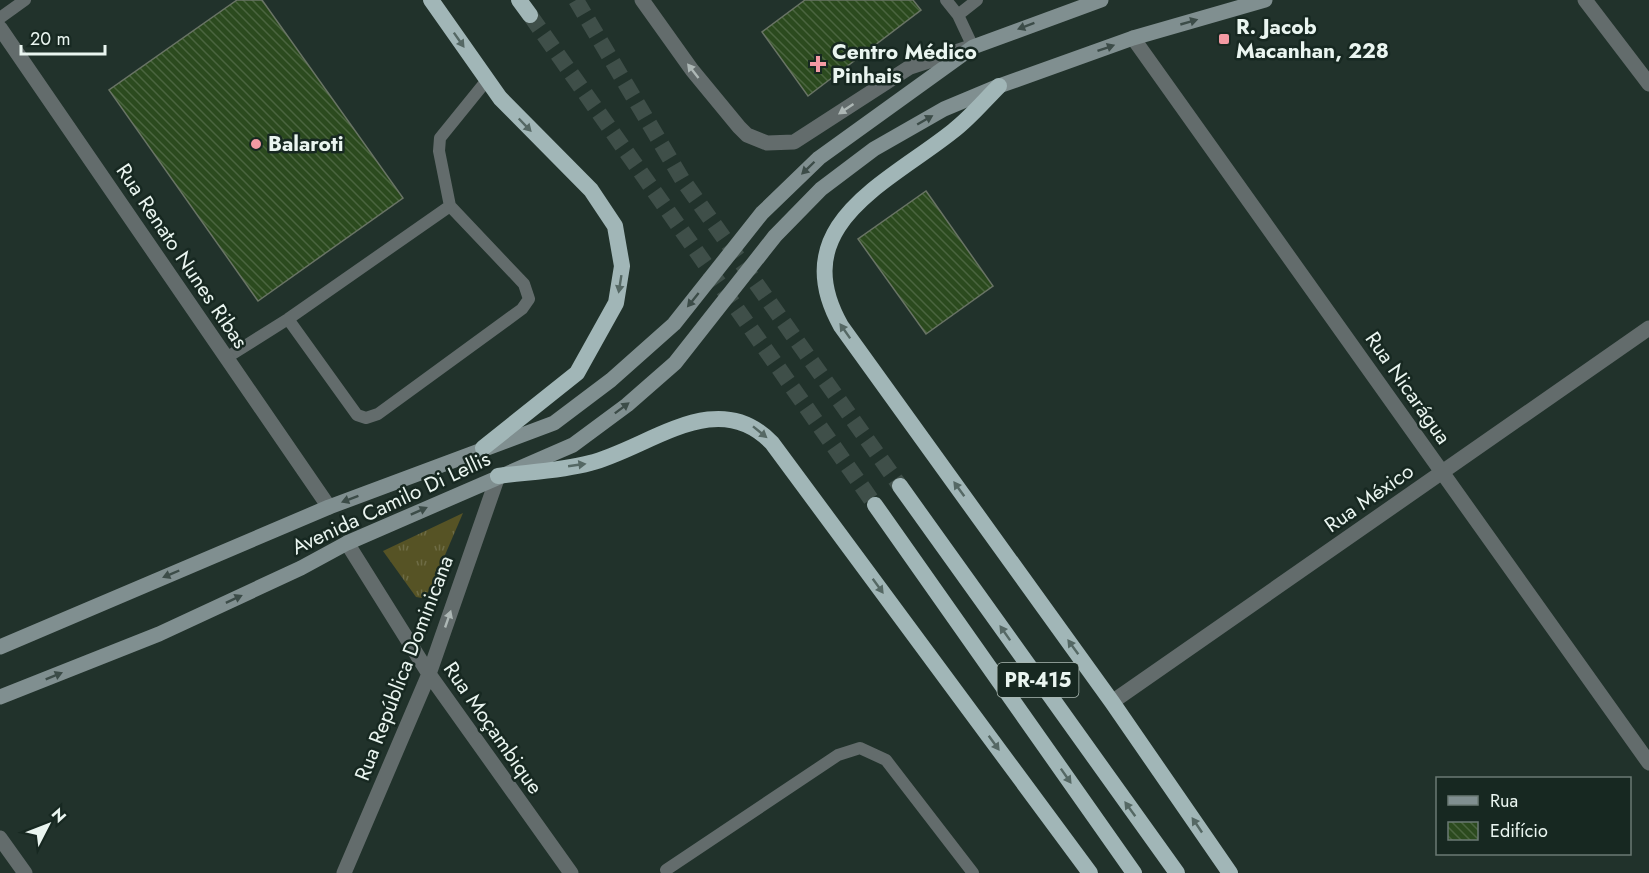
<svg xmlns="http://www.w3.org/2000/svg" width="1649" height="873" viewBox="0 0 1649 873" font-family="Jost,sans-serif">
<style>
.grass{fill:url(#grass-tufts)}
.building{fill:url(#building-back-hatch);stroke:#697465;stroke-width:1.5}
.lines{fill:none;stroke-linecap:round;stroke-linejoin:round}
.trunk-tunnel{stroke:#3f4f49;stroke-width:16;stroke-dasharray:16 8;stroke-linecap:butt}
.service{stroke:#636c6c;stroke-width:12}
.minor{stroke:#636c6c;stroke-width:15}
.tertiary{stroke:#636c6c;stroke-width:15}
.secondary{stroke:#808f90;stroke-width:15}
.trunk{stroke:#a1b6b7;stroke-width:16}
.oneway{fill:#3c4c48}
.oneway2{fill:#556864}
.oneway3{fill:#adb7b5}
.poi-dot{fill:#f49aa3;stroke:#172821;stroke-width:2}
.labels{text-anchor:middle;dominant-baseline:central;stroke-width:5;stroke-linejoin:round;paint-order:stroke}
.shield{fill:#172821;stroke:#abb8b2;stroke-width:1.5}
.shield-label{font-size:20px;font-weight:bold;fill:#eaf5f0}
.poi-label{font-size:21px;font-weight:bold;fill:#eaf5f0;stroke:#172821;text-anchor:start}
.street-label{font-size:21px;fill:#eaf5f0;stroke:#172821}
</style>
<defs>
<pattern id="grass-tufts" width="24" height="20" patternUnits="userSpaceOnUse" patternTransform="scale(1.5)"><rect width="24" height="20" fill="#565325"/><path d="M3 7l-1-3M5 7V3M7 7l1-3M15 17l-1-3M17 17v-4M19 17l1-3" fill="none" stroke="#6e6c45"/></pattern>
<pattern id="building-back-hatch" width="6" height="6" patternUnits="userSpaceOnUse" patternTransform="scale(1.5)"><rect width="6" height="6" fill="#2b4a1e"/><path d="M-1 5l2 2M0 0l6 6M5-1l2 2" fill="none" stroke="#4a653f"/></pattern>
</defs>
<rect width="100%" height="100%" fill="#21322b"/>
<!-- grass -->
<path class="grass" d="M463,513L430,590L422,598L416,597L383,551Z"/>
<!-- building -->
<path class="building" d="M237,0H262L403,198L258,301L109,90Z
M805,0H913L921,10L808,96L762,32Z
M926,191L993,286L926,334L858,239Z"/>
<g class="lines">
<!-- trunk-tunnel -->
<path class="trunk-tunnel" d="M576,0L682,179L900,486
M530,15L875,505"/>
<!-- service -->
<path class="service" d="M946,0L958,15L973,47
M958,15L977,0
M0,18L25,0
M288,319L357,415L366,418L378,414L522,309L529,299L524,284L450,206L439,151L440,138L487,80
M226,358L288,319L450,206
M666,870L838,755L860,748L886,760L973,873"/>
<!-- minor -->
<path class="minor" d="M1585,0L1649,84
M0,28L329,507
M1133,38L1649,763
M347,543L429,674L571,873
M1112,702L1649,328
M0,838L25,873
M344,873L429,674L498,476"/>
<!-- tertiary -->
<path class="tertiary" d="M642,0L692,70L739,127L747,135L767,143L794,142L910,67L968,48"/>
<!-- secondary -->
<path class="secondary" d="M0,647L329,507L554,423L611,380L674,324L762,213L819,158L973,47L1101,0
M0,697L159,634L301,568L347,543L573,445L627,405L675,363L775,236L821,189L874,149L944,109L999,86L1133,38L1265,0"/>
<!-- trunk -->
<path class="trunk" d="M431,0L500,98L591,190L615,226L622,266L616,303L577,373L483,448
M519,0L530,15
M999,86C984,101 970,118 953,131C888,183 784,225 841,326L1112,702L1230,873
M498,476C528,472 561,471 590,463C649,448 717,385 772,443L1090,873
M900,486L1177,873
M875,505L1134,873"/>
</g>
<!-- one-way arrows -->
<defs><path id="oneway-solid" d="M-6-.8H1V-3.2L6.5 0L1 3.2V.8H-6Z" transform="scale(1.5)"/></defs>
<g class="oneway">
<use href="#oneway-solid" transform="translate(1189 22) rotate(-16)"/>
<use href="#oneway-solid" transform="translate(1026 26) rotate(159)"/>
<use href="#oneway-solid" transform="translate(1106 48) rotate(-19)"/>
<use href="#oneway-solid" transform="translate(925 120) rotate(-30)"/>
<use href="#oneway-solid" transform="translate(808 168) rotate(136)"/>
<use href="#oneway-solid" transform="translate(693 300) rotate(129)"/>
<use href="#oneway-solid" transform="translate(622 408) rotate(-37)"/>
<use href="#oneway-solid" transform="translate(350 499) rotate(159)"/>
<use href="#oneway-solid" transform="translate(419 511) rotate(-24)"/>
<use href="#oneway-solid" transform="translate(171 574) rotate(157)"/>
<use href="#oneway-solid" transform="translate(234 599) rotate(-25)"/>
<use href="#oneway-solid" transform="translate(54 676) rotate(-22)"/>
</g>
<g class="oneway2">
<use href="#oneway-solid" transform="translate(459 40) rotate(55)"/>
<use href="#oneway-solid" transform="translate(525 125) rotate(46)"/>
<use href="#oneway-solid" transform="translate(620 284) rotate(99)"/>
<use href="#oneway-solid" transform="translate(845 331) rotate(-125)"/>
<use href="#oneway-solid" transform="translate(760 432) rotate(39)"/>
<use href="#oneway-solid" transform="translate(577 465) rotate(-8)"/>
<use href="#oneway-solid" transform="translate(959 489) rotate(-126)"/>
<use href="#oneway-solid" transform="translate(878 586) rotate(54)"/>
<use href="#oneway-solid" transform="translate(1005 633) rotate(-125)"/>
<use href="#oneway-solid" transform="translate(1073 647) rotate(-126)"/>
<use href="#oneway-solid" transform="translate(994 743) rotate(54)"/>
<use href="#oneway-solid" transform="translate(1066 776) rotate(55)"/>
<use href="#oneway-solid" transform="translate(1130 809) rotate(-126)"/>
<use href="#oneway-solid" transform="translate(1197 825) rotate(-124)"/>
</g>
<g class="oneway3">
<use href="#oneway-solid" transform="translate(693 71) rotate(-128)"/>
<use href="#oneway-solid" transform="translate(846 109) rotate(146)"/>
<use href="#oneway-solid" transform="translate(448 619) rotate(-71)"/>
</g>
<!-- markers -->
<g class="poi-dot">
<rect x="1218" y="33" width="12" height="12" rx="3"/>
<path d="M815 55h6v6h6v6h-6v6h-6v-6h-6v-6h6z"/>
<circle cx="256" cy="144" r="6"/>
</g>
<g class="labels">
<!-- shield labels -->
<rect class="shield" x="997.5" y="663" width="81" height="34" rx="4.5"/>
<g class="shield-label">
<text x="1038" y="680">PR-415</text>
</g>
<!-- poi labels -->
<g class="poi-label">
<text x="1236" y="27">R. Jacob<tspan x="1236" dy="24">Macanhan, 228</tspan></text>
<text x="832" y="52">Centro Médico<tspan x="832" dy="24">Pinhais</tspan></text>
<text x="268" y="144">Balaroti</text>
</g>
<!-- street labels -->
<g class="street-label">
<text transform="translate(182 256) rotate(56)">Rua Renato Nunes Ribas</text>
<text transform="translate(1408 388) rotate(55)">Rua Nicarágua</text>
<text transform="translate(1369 498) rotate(-35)">Rua México</text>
<text transform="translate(391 503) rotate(-25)">Avenida Camilo Di Lellis</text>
<text transform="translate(404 668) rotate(-69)">Rua República Dominicana</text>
<text transform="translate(493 728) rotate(55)">Rua Moçambique</text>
</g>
</g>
<!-- legend -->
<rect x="1436" y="777" width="195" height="78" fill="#172821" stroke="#6b7a74" stroke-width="1.5"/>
<rect x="1448" y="796" width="30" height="9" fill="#808f90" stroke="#6b7a74" stroke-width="1.5"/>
<text x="1490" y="807" font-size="18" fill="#eaf5f0">Rua</text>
<rect x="1448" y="822" width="30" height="18" fill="url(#building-back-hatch)" stroke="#6b7a74" stroke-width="1.5"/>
<text x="1490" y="837" font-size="18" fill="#eaf5f0">Edifício</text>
<!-- north arrow -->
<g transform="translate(48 825) rotate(48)" stroke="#172821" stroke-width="4.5" paint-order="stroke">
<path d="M0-4.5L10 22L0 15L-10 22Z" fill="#eaf5f0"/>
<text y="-9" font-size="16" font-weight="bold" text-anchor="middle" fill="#eaf5f0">N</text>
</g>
<!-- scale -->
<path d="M21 45v9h84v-9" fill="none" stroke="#eaf5f0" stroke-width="3"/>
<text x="30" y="45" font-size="18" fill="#eaf5f0" stroke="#172821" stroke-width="4.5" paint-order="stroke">20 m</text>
</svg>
